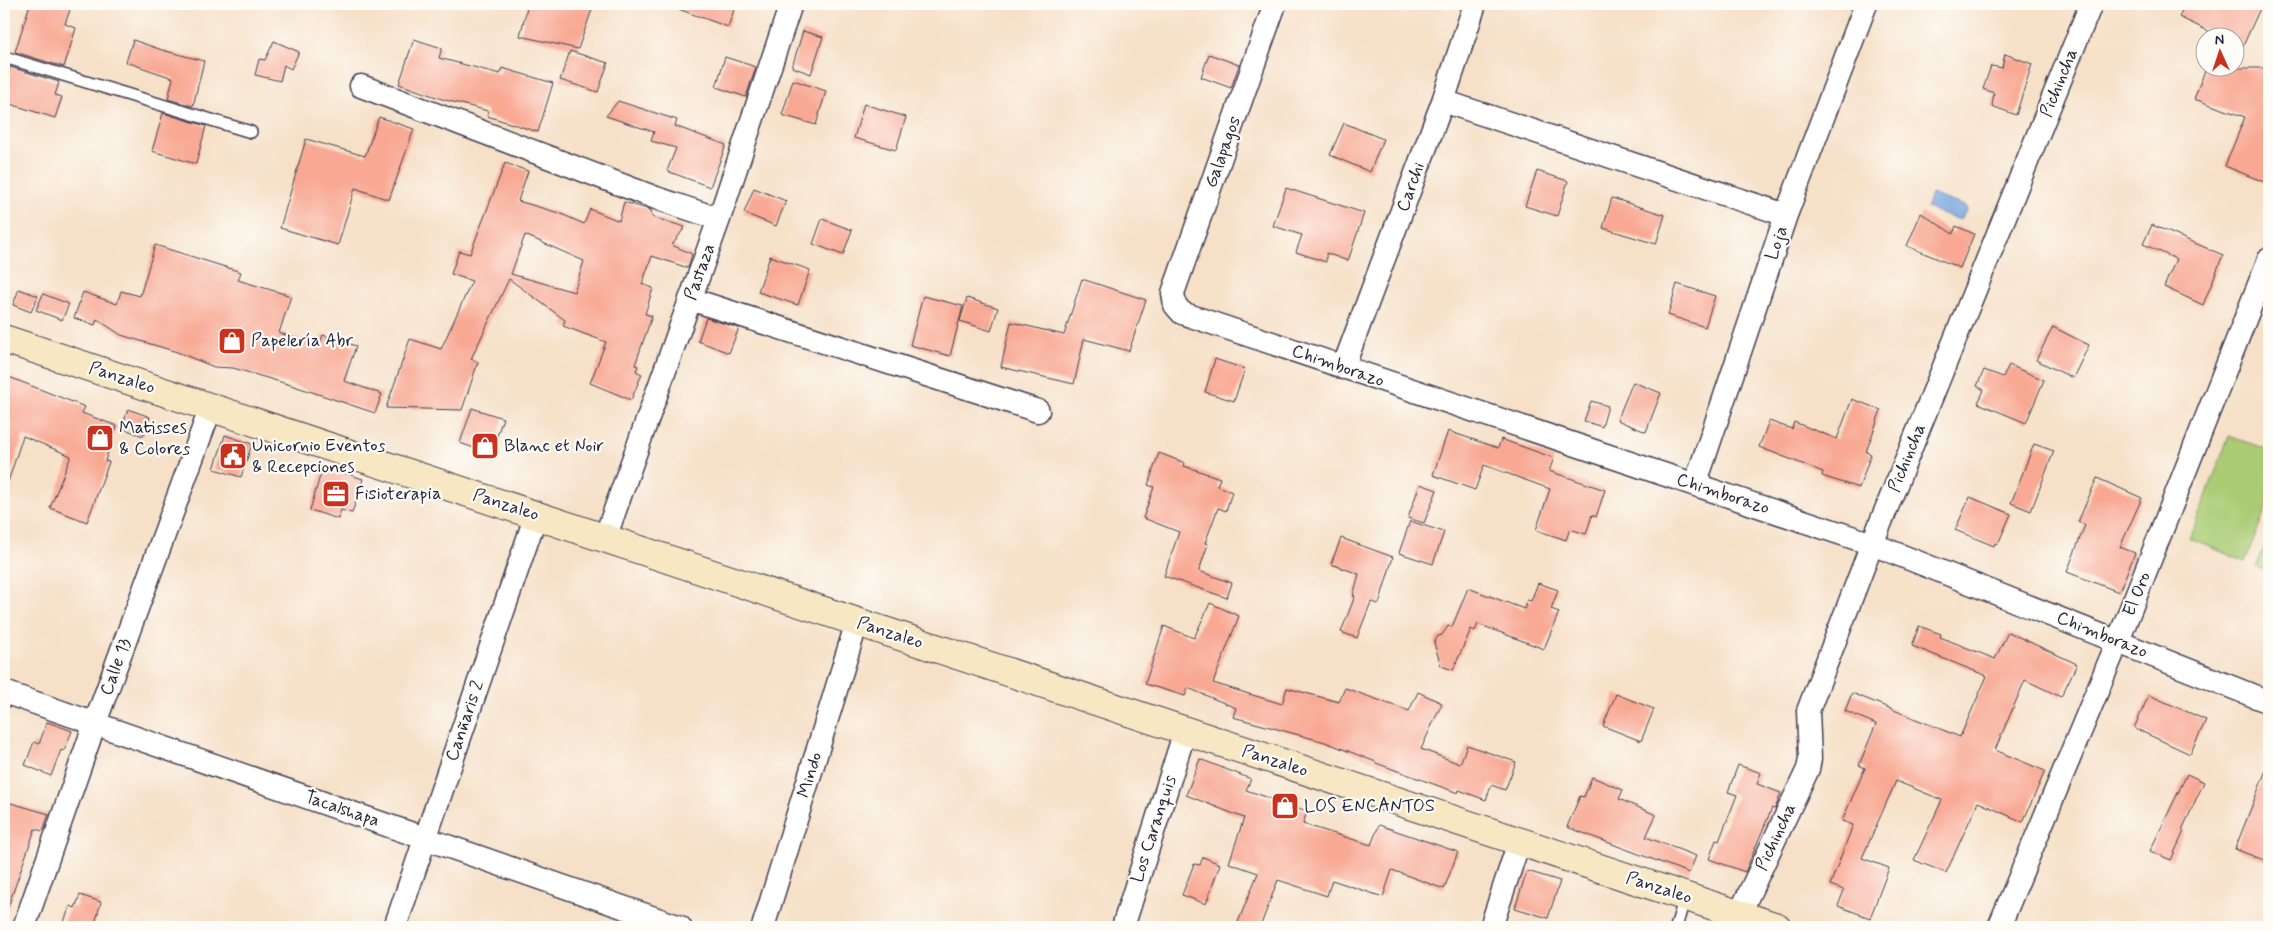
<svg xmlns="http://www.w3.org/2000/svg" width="2273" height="931" viewBox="0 0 2273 931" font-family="Mynerve,sans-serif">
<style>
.green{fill:#abcc75;stroke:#667758}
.water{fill:#75a3de;stroke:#4c628c}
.building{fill:#f8a893;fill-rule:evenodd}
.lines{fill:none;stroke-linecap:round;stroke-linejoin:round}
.lane-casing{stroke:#423e50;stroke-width:14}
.street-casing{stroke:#423e50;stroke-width:25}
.secondary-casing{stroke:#423e50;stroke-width:30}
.lane{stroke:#fff;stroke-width:11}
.street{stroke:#fff;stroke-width:22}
.secondary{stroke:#f7e8c3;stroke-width:28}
.labels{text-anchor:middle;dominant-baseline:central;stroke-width:4.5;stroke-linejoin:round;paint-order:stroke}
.street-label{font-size:18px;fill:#22223b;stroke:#fdfcf7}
.poi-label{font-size:18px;fill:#22223b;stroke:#fdfcf7;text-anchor:start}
</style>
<rect width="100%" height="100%" fill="#fdfcf7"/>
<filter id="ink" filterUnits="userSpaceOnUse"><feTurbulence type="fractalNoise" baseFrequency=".02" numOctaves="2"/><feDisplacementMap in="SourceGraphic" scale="10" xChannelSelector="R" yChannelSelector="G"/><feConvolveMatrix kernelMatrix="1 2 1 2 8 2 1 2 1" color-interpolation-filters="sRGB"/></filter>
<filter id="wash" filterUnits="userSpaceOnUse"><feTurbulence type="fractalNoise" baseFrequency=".0096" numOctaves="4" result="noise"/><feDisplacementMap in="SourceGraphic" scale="20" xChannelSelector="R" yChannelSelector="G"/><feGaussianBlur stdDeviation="1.12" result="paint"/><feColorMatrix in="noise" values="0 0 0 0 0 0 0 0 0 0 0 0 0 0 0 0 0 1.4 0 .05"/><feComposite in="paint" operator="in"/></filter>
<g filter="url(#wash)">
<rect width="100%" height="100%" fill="#f6e0c7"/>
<!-- green -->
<path class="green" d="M2229,436L2269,450V501L2245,562L2190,538Z
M2269,538V572L2256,567Z"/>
<!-- water -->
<path class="water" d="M1931,194L1965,206L1967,210L1960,220L1926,208Z"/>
<g id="blocks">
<!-- building -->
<path class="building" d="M30,4H72L65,24L76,28L64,67L15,52Z
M528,4H594L578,49L520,36Z
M670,4H736L728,27L670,6Z
M2185,4H2262L2243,46L2236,43V38H2223L2179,17Z
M803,31L823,37L811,74L792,67Z
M414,39L442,48L439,58L500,74L502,68L553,83L538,132L487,116L488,111L442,99L399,84Z
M133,40L162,50L204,61L193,106L168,99L173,78L126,62Z
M274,41L299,52L291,69L284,65L280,81L255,75L259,59L265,60Z
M570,51L608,63L598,92L560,80Z
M1209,54L1239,65L1231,88L1201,77Z
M2005,54L2032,64L2016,115L1992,106L1994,93L1983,89L1991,66L2002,68Z
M725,57L756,67L746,97L716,87Z
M10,67L59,82L55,95L62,97L55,118L4,102V88Z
M2206,68H2269V184L2225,166L2245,117L2194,99Z
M793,80L826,91L816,125L782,115Z
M618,101L677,120L675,126L726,145L710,187L667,171L676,148L651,141L654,132L606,116Z
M864,104L906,117L896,150L854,138Z
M163,113L206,126L196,164L152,151Z
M379,117L414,129L389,200L355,188L338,245L280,228L306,139L365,156Z
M1344,123L1383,139L1370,172L1330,155Z
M505,163L528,171L518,201L559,213L584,224L590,209L619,221L624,202L651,210L652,217L685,227L672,245L692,254L688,268L652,256L642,284L653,288L645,314L652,316L635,365L638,366L636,371L642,374L631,400L590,383L606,342L563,326L565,320L509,279L471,359L478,362L462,410L386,408L410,339L441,349L472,281L451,274L459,251L470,254ZM525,235L584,261L574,292L511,274Z
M1537,171L1568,181L1557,216L1525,206Z
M754,188L786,201L776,226L744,213Z
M1286,188L1364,213L1348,261L1326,253V262L1296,252L1302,235L1273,226Z
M1612,198L1665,215L1656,244L1603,228Z
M1921,213L1953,234L1956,226L1974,234L1960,268L1907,246Z
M822,219L852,230L843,255L813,244Z
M2152,225L2223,255L2203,305L2164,287L2176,259L2143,244Z
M155,245L241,272L238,280L291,296L279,333L319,345L323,335L356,346L344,381L382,394L375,413L294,386L233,368L214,367L177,352L121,335L97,319L95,325L74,318L83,292L117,304L121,291L140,296Z
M770,256L810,270L798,305L758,292Z
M1082,279L1146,300L1129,351L1084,339L1074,384L1001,367L1011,322L1064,335Z
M1677,284L1715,296L1705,327L1668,315Z
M19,289L38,296L31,312L13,305Z
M43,294L69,304L62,320L36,310Z
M923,296L963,306L950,356L910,345Z
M967,298L998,308L991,331L960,321Z
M706,318L739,328L729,353L698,341Z
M2053,327L2089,345L2073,378L2036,360Z
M1215,359L1245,369L1234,401L1205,392Z
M2009,365L2044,380L2026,423L1978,403L1984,390L1977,386L1984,370L2003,377Z
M4,375L85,407L82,413L117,426L105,461L109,462L87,522L50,508L71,456L23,436L7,485L4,484Z
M1633,382L1661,393L1646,432L1617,420Z
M1852,399L1881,410L1866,452L1871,454L1859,488L1822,476L1823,472L1759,447L1769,421L1792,429L1794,422L1837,439Z
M1591,401L1608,406L1602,427L1584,421Z
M472,408L503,418L491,454L460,443Z
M128,409L150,417L143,436L122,428Z
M1448,431L1498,448L1501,439L1554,458L1549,471L1605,490L1596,517L1592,515L1586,534L1570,529L1566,540L1536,530L1550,489L1484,465L1475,490L1433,475Z
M225,435L252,444L241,477L214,469Z
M2034,444L2054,451L2031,511L2011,503Z
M1159,453L1185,463L1184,466L1220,478L1217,486L1232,492L1226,511L1218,508L1205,543L1208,544L1199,571L1232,583L1227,598L1164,576L1179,532L1143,518L1154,487L1148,485Z
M323,466L363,479L352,513L341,510L338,519L310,510Z
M2097,478L2142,498L2120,547L2135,553L2119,592L2067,572L2085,525L2078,522Z
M1420,484L1437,490L1424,523L1408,518Z
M1970,497L2011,514L1998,544L1995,543L1994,546L1955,530Z
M1410,521L1444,532L1433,564L1399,553Z
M1341,538L1393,557L1379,604L1371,602L1357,638L1341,632L1355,596H1353L1359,574L1331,564Z
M1538,583L1558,590L1551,609L1559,612L1544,649L1478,624L1475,631L1471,629L1453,670L1441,666L1434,643L1438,636L1442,635L1448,626L1452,627L1468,588L1524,609L1527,600L1531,601Z
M1210,603L1239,616L1213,683L1282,704L1287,688L1339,702L1345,688L1409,711L1418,692L1442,703L1421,749L1460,764L1467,745L1516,762L1505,790L1491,785L1486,800L1459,790L1458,793L1376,763V762L1325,742L1233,717L1236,708L1188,688L1185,696L1145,684L1164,626L1194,638Z
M1919,626L1941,634L1940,637L1995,659L2008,632L2077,664L2061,697L2025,680L1995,750L2045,771L2023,822L1978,802L1946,873L1914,860L1942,800L1896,781L1862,858L1889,868L1870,918L1838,906L1844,890L1830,885L1853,825L1842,821L1865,768L1859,765L1876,724L1845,711L1852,693L1960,737L1987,676L1912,646Z
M1616,694L1654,709L1641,741L1603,726Z
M2149,695L2206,720L2190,754L2134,728Z
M47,722L72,731L64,751L61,750L51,776L25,765L34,742L39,744Z
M1200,759L1251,779L1246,790L1307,811L1303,824L1371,845L1379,825L1458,852L1444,889L1392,870L1383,897L1332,880L1327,896L1278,880L1260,927H1236L1258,873L1229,863L1244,818L1186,795Z
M1738,765L1761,773L1757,784L1781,793L1775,809L1772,808L1745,872L1709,859L1716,840L1719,841L1737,795L1728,792Z
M2268,765H2269V862L2235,849Z
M2187,774L2204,782L2182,830L2184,831L2171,860L2150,851Z
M1592,777L1623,790L1619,799L1656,815L1646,837L1696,856L1689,873L1567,827L1580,796L1584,797Z
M4,801L49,814L43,831L35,829L6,913L4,912Z
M1203,857L1220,864L1206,904L1182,895L1194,864L1200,865Z
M1527,871L1560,881L1548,918L1515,908Z
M80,895L101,902L94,927H62L70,906L75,908Z"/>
</g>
</g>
<g filter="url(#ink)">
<use href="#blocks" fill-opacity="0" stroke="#423e50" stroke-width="1"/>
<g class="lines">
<defs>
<path id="lane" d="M4,57L251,132
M1676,927L1685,897"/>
<path id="street" d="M1275,4L1173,293L1175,305L1182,313L1872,544L2269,702
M361,86L656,198L719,219
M1443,101L1786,215
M690,299L1038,411
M1343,368L1443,101L1475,4
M1695,485L1786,215L1866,4
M605,538L719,219L791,4
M4,692L680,927
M1739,915L1808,769L1810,759L1808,711L1872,544L2091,4
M24,927L95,723L211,407
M395,927L536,515
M763,927L857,622
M1123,927L1185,731
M1491,927L1519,842
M1999,927L2118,641L2269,259"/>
<path id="secondary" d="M4,339L1777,927"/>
</defs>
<!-- lane casing -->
<use href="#lane" class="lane-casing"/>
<!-- street casing -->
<use href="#street" class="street-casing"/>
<!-- secondary casing -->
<use href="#secondary" class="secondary-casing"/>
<!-- lane -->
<use href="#lane" class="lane"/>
<!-- street -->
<use href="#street" class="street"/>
<!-- secondary -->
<use href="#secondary" class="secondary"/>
</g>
</g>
<!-- icons -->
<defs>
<symbol id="shop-square" viewBox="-11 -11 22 22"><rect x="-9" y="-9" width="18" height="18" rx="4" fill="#c8321e" stroke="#fdfcf7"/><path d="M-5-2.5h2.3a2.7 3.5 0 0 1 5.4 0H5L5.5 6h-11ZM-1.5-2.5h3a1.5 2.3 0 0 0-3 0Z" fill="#fff"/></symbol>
<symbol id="civic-square" viewBox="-11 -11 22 22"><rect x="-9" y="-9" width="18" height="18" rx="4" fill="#c8321e" stroke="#fdfcf7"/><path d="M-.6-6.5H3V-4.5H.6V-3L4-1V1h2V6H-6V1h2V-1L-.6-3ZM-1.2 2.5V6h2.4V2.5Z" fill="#fff"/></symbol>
<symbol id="office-square" viewBox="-11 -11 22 22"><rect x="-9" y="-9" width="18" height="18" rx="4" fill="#c8321e" stroke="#fdfcf7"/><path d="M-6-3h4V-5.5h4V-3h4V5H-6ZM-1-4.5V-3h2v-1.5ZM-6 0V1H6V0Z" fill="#fff"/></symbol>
</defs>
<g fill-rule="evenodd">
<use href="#shop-square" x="216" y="325" width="32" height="32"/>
<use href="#shop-square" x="84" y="422" width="32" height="32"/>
<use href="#shop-square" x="469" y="430" width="32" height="32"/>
<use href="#civic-square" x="217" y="440" width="32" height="32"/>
<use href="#office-square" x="320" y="478" width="32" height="32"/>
<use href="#shop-square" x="1269" y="790" width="32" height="32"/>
</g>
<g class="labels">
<!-- street labels -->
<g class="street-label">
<text transform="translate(2059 83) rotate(-68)">Pichincha</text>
<text transform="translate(1223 152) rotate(-70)">Galapagos</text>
<text transform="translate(1411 187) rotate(-70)">Carchi</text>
<text transform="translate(1777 243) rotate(-71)">Loja</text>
<text transform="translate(700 272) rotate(-70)">Pastaza</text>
<text transform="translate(1338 366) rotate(19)">Chimborazo</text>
<text transform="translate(122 378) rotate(18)">Panzaleo</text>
<text transform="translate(1907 458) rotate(-68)">Pichincha</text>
<text transform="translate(1723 494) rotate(18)">Chimborazo</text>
<text transform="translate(506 505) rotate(18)">Panzaleo</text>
<text transform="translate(2137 594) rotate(-68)">El Oro</text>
<text transform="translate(890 633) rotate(18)">Panzaleo</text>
<text transform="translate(2102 635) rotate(22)">Chimborazo</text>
<text transform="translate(116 667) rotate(-70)">Calle 13</text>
<text transform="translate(465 721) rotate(-71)">Canñaris 2</text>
<text transform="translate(1275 761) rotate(18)">Panzaleo</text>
<text transform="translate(810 775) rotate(-73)">Mindo</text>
<text transform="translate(342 809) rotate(19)">Tacalshapa</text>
<text transform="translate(1154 829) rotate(-72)">Los Caranquis</text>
<text transform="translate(1776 837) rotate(-65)">Pichincha</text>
<text transform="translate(1659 888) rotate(18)">Panzaleo</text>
</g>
<!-- poi labels -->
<g class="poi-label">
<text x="251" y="341">Papelería Abr</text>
<text x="119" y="428">Matisses<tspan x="119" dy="21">&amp; Colores</tspan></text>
<text x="252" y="446">Unicornio Eventos<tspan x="252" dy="21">&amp; Recepciones</tspan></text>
<text x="504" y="446">Blanc et Noir</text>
<text x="355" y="494">Fisioterapia</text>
<text x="1304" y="806">LOS ENCANTOS</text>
</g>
</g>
<!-- margin -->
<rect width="2273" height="931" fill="none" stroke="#fdfcf7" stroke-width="20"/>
<!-- north arrow -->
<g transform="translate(2220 52) rotate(357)"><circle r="24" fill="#fdfcf7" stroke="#a5a5ac"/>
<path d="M0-4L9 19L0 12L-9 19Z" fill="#c8321e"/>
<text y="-8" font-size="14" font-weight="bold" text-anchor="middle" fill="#22223b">N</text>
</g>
</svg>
